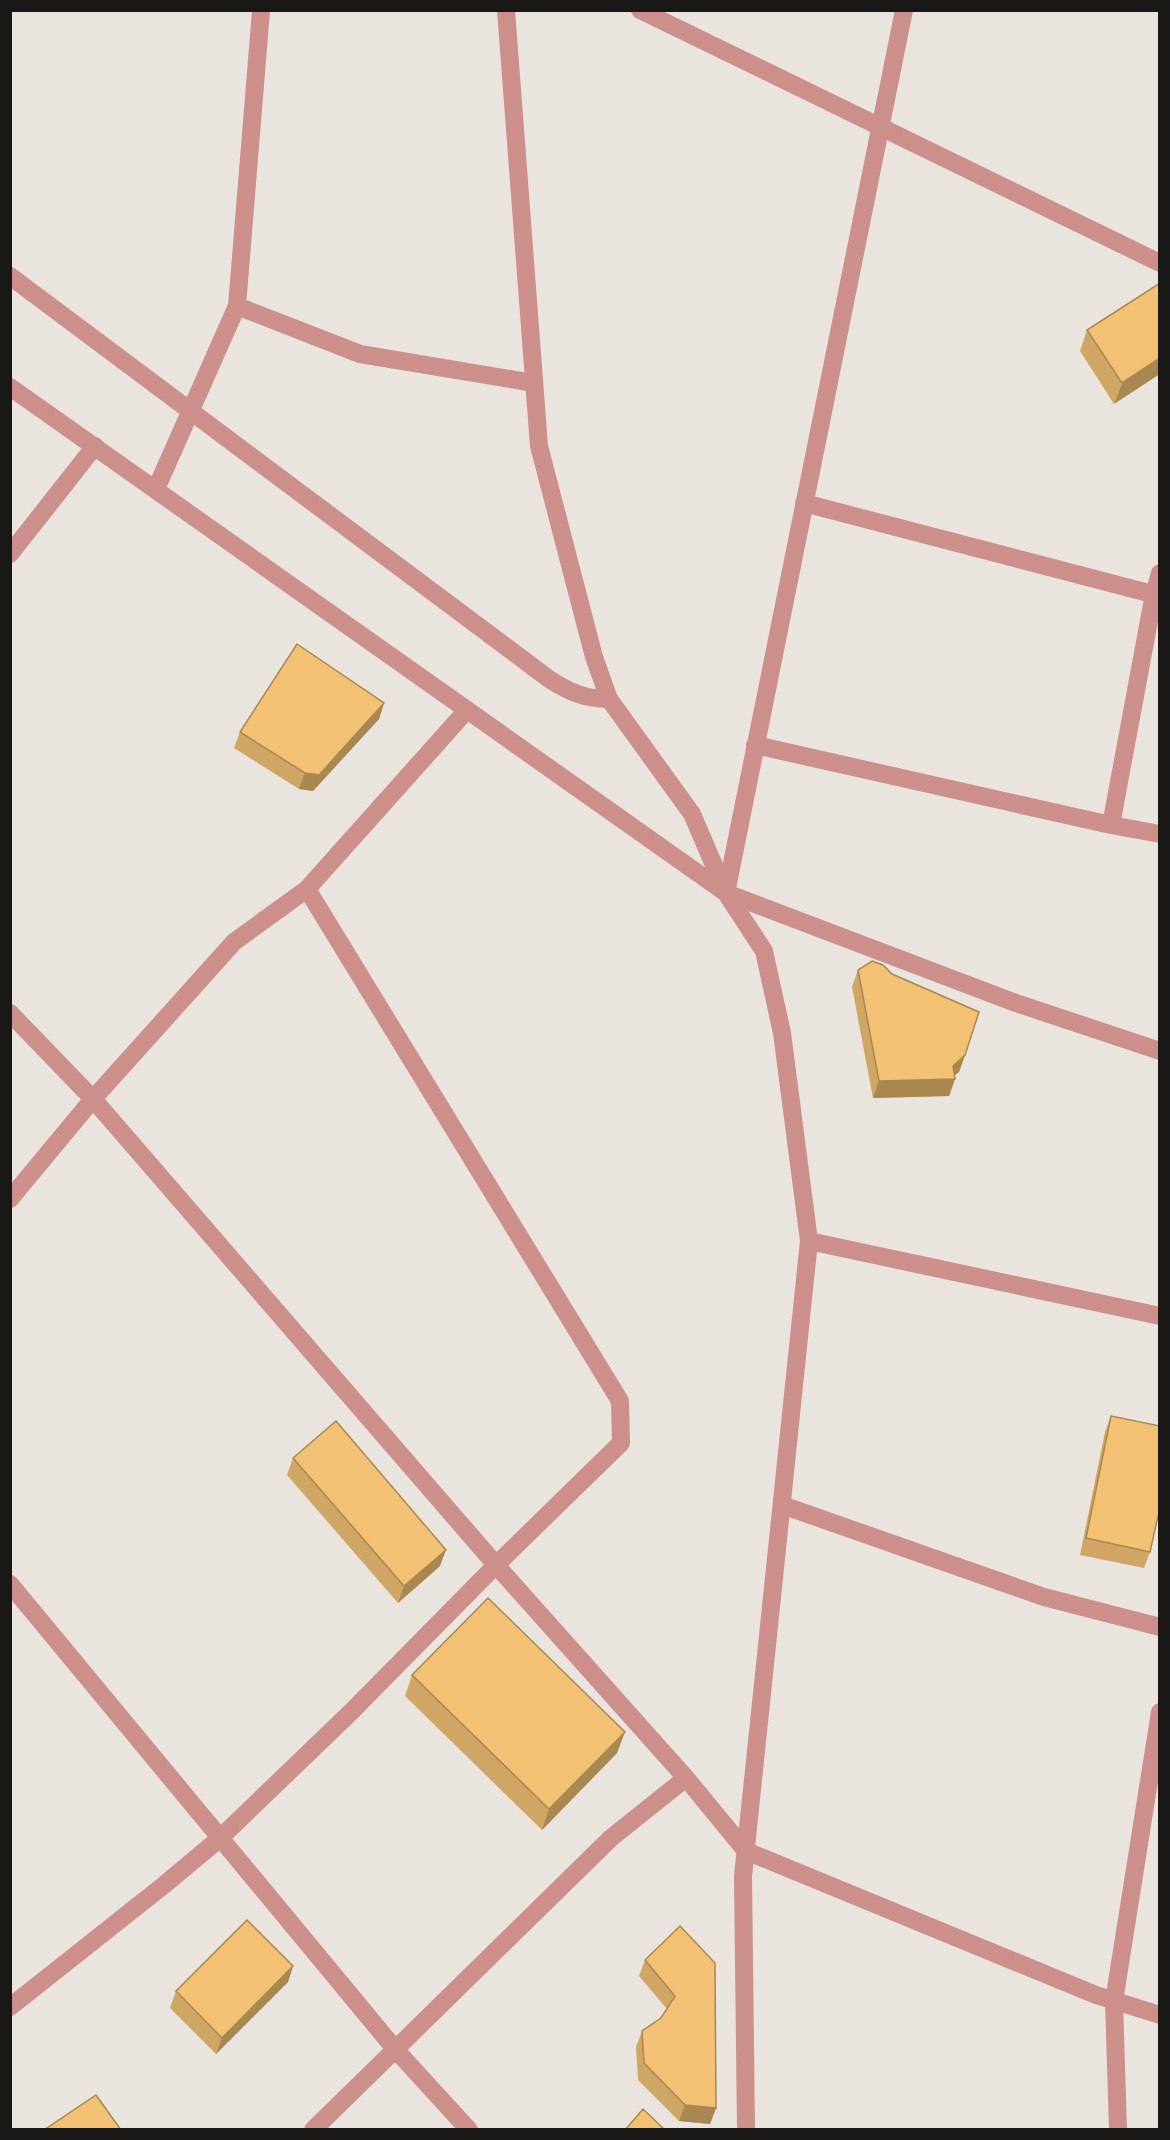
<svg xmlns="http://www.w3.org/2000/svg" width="1170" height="2140" viewBox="0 0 1170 2140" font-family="'PT Sans Narrow',sans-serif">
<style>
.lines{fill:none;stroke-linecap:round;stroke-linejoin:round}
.minor{stroke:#cd8f8b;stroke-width:18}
.tertiary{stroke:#cd8f8b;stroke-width:18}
.wall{fill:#d0a664}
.shaded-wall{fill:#a98751}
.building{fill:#f2c174;stroke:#a98751;stroke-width:1.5}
</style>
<rect width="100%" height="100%" fill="#e9e4dd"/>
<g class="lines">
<!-- minor -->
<path class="minor" d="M640,10L1160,263
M10,276L549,679C569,692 585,699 609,699
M237,306L360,354L534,383
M156,489L237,306L261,11
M804,503L1160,596
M10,554L95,446
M755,745L1111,825L1160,834
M1111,825L1154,594L1160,573
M726,893L904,10
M10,1013L93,1099L496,1565L686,1778L746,1851L1096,1995L1160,2015
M10,1199L93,1099L234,942L307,889L467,710
M809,1241L1160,1316
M782,1505L1044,1597L1160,1627
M10,1584L395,2049L469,2130
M10,2007L164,1885L219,1839L351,1712L496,1565L621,1443L620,1401L307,889
M313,2130L611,1838L686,1778
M1118,2130L1114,2001L1160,1712"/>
<!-- tertiary -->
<path class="tertiary" d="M506,10L539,446L594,657L609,699L692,814L726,893L1016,1003L1160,1051
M10,387L726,893L764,951L782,1033L809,1241L743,1876L746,2130"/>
</g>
<!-- wall -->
<path class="wall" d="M1160,283L1114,404L1080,351L1087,330Z
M384,703L379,719L313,791L299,789L234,748L240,732Z
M858,970L892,974L965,1055L959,1072L954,1076L955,1079L949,1096L873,1098L852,987Z
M1111,1416L1150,1552L1144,1568L1080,1555L1105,1432Z
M293,1458L440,1566L398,1603L287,1475Z
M412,1675L617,1753L542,1830L405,1696Z
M680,1926L716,2108L710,2124L679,2121L638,2080L636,2047L642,2031L661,2018L667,2009L639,1976L645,1960Z
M293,1966L288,1982L216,2054L170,2008L176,1991Z"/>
<!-- shaded-wall -->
<path class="shaded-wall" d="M1160,358V374L1114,404L1122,383Z
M384,703L379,719L313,791L299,789L305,773Z
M965,1055L959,1072L950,1079H955L949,1096L873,1098L879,1081L953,1066Z
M446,1550L440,1566L398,1603L404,1586Z
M625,1732L617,1753L542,1830L549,1809Z
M293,1966L288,1982L216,2054L222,2038Z
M685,2105L716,2108L710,2124L679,2121Z"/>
<!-- building -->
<path class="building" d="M1160,283V358L1122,383L1087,330Z
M297,644L384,703L319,775L305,773L240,732Z
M872,961L883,965L892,974L979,1012L965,1055L953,1066L955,1079L879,1081L858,970Z
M1111,1416L1160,1426V1507L1150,1552L1086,1538Z
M336,1421L446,1550L404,1586L293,1458Z
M488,1598L625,1732L549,1809L412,1675Z
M247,1920L293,1966L222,2038L176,1991Z
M680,1926L715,1963L716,2108L685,2105L644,2063L642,2031L661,2018L675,1996L645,1960Z
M96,2095L121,2130H44Z
M643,2109L665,2130H625Z"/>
<!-- border -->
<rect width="1170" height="2140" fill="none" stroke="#1a1816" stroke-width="24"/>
</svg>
